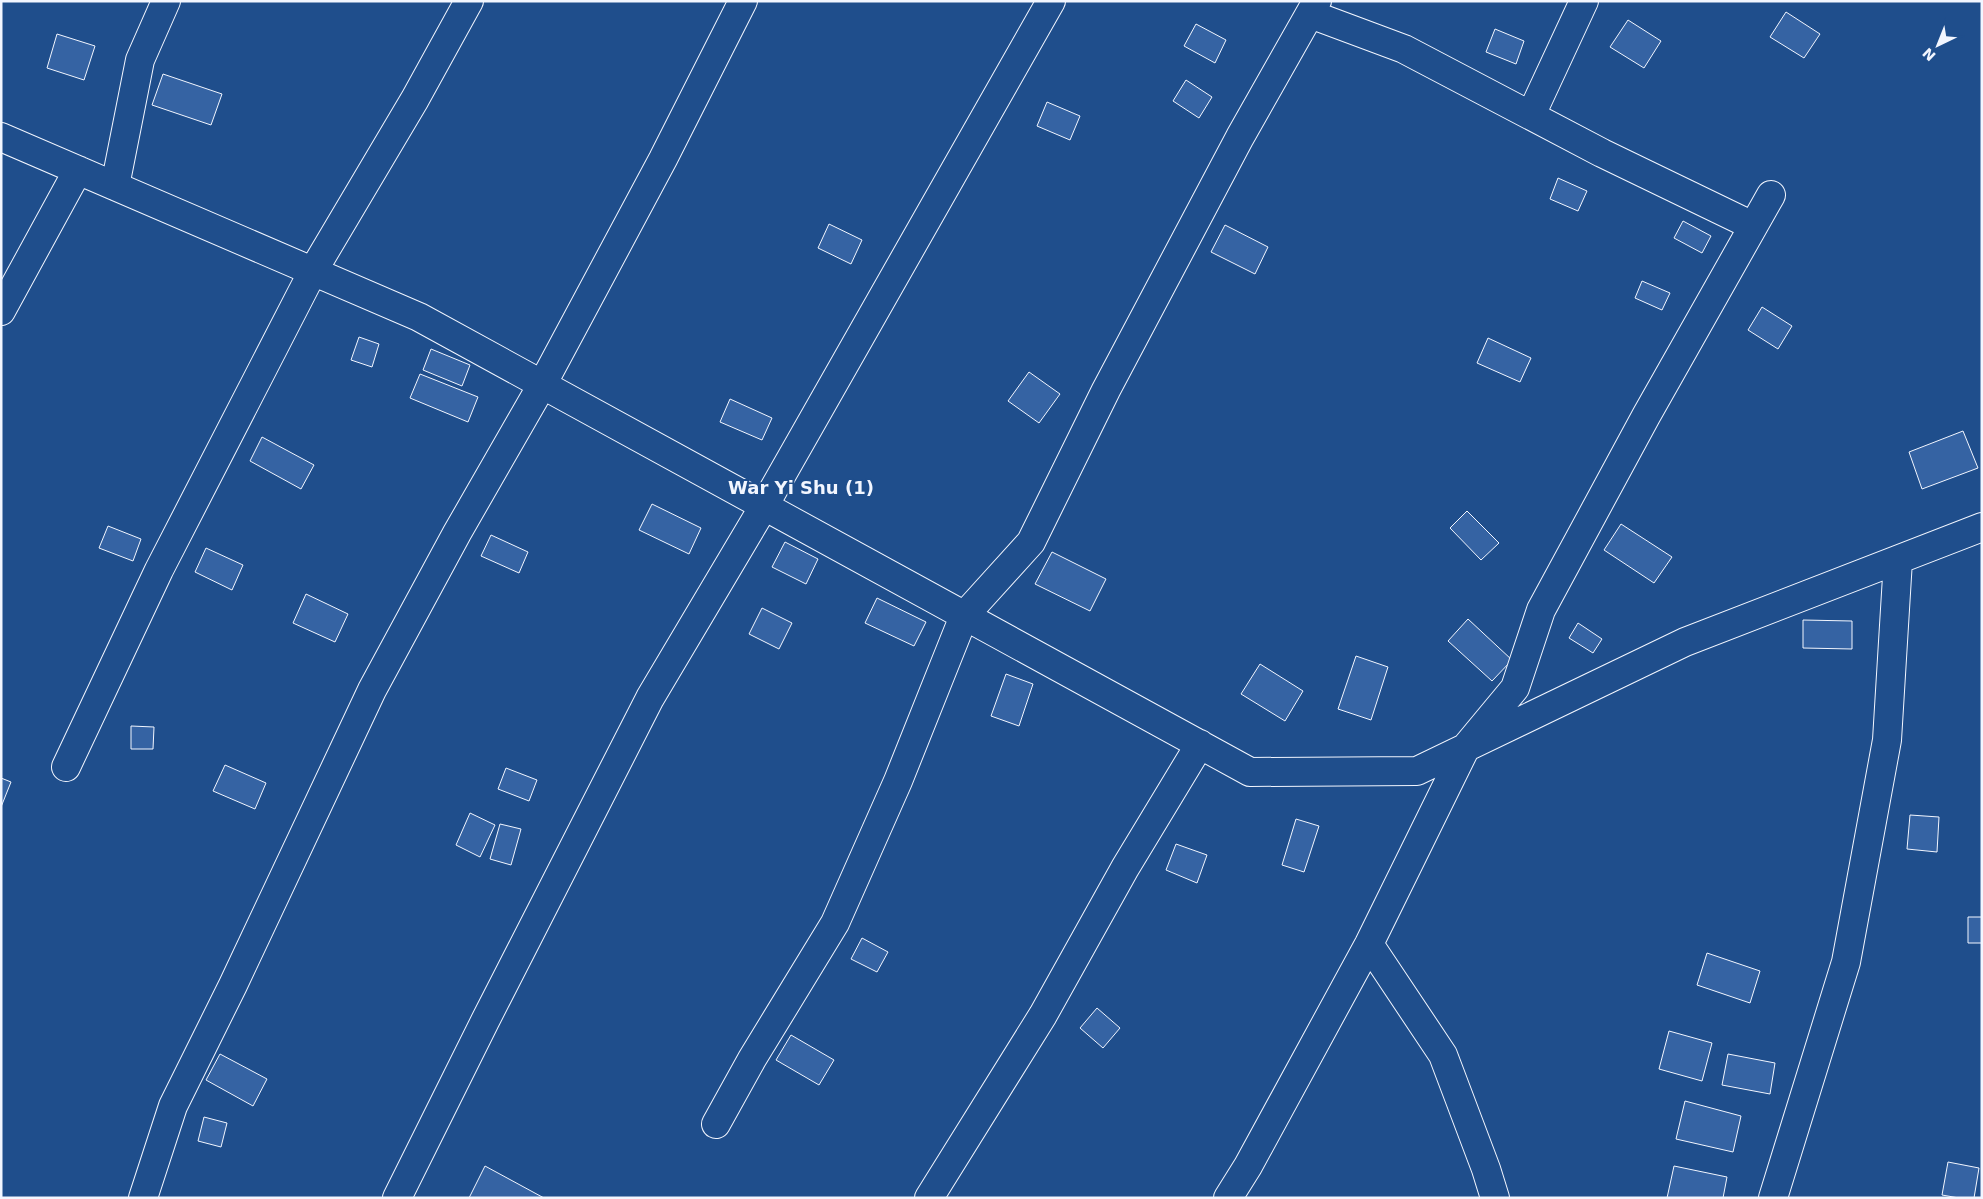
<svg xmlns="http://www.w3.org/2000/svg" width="1983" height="1199" viewBox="0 0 1983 1199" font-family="'DejaVu Sans',sans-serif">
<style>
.building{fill:#3563a3;stroke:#f2f6ff}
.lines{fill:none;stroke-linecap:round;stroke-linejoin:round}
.minor-casing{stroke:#f2f6ff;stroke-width:30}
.minor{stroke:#1f4e8c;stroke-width:28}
.labels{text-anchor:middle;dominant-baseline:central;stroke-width:4;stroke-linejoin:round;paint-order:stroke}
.quarter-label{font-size:18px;font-weight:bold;fill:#f2f6ff;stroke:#1f4e8c}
</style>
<rect width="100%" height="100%" fill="#1f4e8c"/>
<!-- building -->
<path class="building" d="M1786,12L1820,34L1804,58L1770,37Z
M1628,20L1661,41L1644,68L1610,47Z
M1196,24L1226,40L1215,63L1184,46Z
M1495,29L1524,41L1516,64L1486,52Z
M57,34L95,46L84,80L47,68Z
M163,74L222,94L211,125L152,105Z
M1186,80L1212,97L1199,118L1173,101Z
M1047,102L1080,116L1070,140L1037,126Z
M1558,178L1587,191L1578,211L1550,199Z
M1683,221L1711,236L1702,253L1674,238Z
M829,224L862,240L851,264L818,248Z
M1225,225L1268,247L1255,274L1211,252Z
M1642,281L1670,293L1662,310L1635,298Z
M1762,307L1792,326L1778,349L1748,330Z
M359,337L379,344L372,367L351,360Z
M1488,338L1531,358L1520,382L1477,363Z
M431,349L470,365L462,386L423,370Z
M1029,372L1060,394L1039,423L1008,401Z
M420,374L478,397L468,422L410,398Z
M730,399L772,418L762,440L720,422Z
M1963,431L1978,468L1922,489L1909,452Z
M262,437L314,465L301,489L250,461Z
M652,504L701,528L689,554L639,530Z
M1467,511L1499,543L1481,560L1450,528Z
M1621,524L1672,557L1654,583L1604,550Z
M108,526L141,539L133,561L99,548Z
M491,535L528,552L519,573L481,556Z
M785,542L818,559L806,584L772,567Z
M206,548L243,565L232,590L195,572Z
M1052,552L1106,579L1090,611L1035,584Z
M306,594L348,614L335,642L293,623Z
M877,598L926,622L914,646L865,623Z
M762,608L792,623L779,649L749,634Z
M1468,619L1512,660L1492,681L1448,641Z
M1803,620L1852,621V649L1803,648Z
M1578,623L1602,639L1593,653L1569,638Z
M1356,656L1388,667L1371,720L1338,709Z
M1260,664L1303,691L1285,721L1241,694Z
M1006,674L1033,684L1019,726L991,716Z
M131,726L154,727L153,749H131Z
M225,765L266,783L255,809L213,791Z
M506,768L537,780L529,801L498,789Z
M1,778L11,782L1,807Z
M470,813L495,825L480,857L456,845Z
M1910,815L1939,817L1937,852L1907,849Z
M1296,819L1319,826L1304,872L1282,865Z
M500,824L521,829L511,865L490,859Z
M1176,844L1207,855L1197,883L1166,870Z
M1968,917H1982V943H1968Z
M862,938L888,952L877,972L851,959Z
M1707,953L1760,971L1750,1003L1697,985Z
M1097,1008L1120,1028L1103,1048L1080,1028Z
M1669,1031L1712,1043L1702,1081L1659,1069Z
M791,1035L834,1060L819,1085L776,1060Z
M220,1054L267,1079L253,1106L206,1080Z
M1728,1054L1775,1063L1770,1094L1722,1085Z
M1685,1101L1741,1116L1733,1152L1676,1139Z
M204,1117L227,1123L221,1147L198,1141Z
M1948,1162L1979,1168L1974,1198H1959L1942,1195Z
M485,1166L544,1198H469Z
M1674,1166L1727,1177L1723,1198H1667Z"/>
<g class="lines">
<defs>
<path id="minor" d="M1310,14L1404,49L1602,153L1753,226
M1531,115L1584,1
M1,137L419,317L1250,772L1417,771L1685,642L1982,527
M115,186L140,60L166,1
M1,311L78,170
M66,767L159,570L313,271L415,99L469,1
M1369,944L1443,1055L1486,1169L1495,1198
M716,1124L752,1059L835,923L898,781L964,616L1031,542L1106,390L1240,137L1317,1
M143,1198L173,1106L233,985L372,690L457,533L542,385L663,159L743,1
M397,1198L485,1021L650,698L764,506L1051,1
M929,1198L1043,1015L1125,868L1200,744
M1228,1198L1248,1166L1369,944L1466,747L1515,688L1541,610L1646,416L1771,195
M1773,1198L1846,962L1887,740L1898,560"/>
</defs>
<!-- minor casing -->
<use href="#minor" class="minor-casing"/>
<!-- minor -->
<use href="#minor" class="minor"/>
</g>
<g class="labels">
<!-- quarter labels -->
<g class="quarter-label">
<text x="801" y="487">War Yi Shu (1)</text>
</g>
</g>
<!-- border -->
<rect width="1983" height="1199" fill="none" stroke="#f2f6ff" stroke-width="5"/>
<!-- north arrow -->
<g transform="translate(1938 45) rotate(223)" stroke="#1f4e8c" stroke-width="4" paint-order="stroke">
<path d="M0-4L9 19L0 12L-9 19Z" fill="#f2f6ff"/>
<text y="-8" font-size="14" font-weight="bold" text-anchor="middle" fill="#f2f6ff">N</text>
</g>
</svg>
